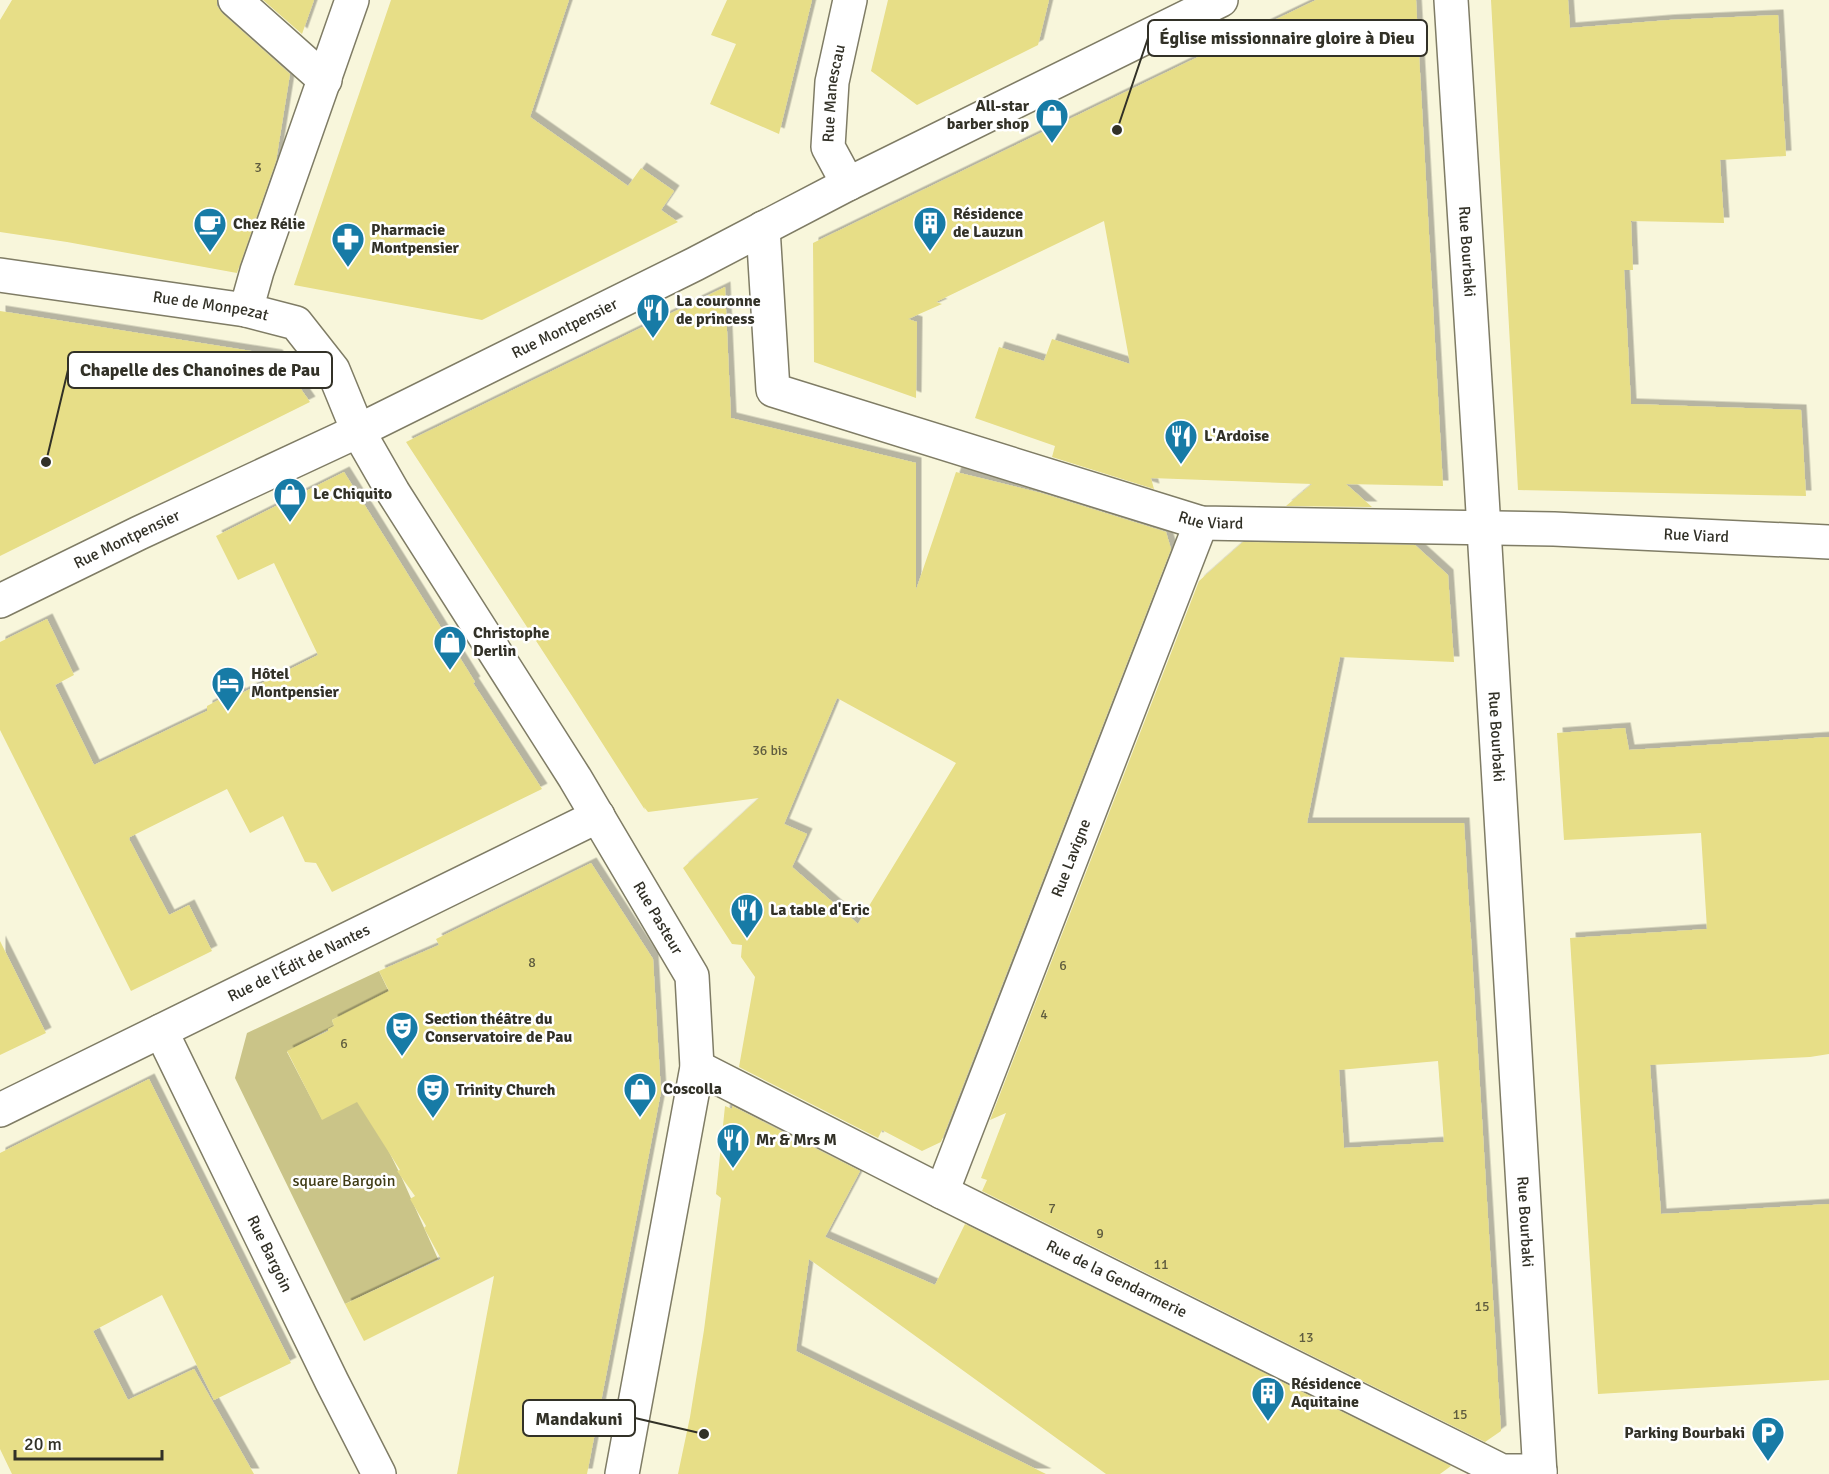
<svg xmlns="http://www.w3.org/2000/svg" width="1829" height="1474" viewBox="0 0 1829 1474" font-family="Signika,sans-serif">
<style>
.green{fill:#cac488}
.building{fill:#e7de87;fill-rule:evenodd;filter:url(#shadow)}
.lines{fill:none;stroke-linecap:round;stroke-linejoin:round}
.minor-casing{stroke:#7f7c65;stroke-width:36}
.minor{stroke:#fff;stroke-width:33}
.labels{text-anchor:middle;dominant-baseline:central;stroke-width:5;stroke-linejoin:round;paint-order:stroke}
.number-label{font-size:14px;fill:#5f5c3f}
.street-label{font-size:16px;fill:#323127;stroke:#fff}
.poi-label{font-size:16px;font-weight:bold;fill:#323127;stroke:#fff;text-anchor:start}
.park-label{font-size:16px;fill:#3f3b15;stroke:#fff}
.leader{fill:none;stroke:#323127;stroke-width:2}
.callout-dot{fill:#323127;stroke:#fff;stroke-width:2}
.callout{fill:#fff;stroke:#323127;stroke-width:2}
.callout-label{font-size:18px;text-anchor:middle;font-weight:bold;fill:#323127}
</style>
<defs>
<filter id="shadow"><feDropShadow dx="5.5" dy="-5.5" stdDeviation="0" flood-color="#0004"/></filter>
</defs>
<rect width="100%" height="100%" fill="#f8f6db"/>
<!-- green -->
<path class="green" d="M379,971L392,998L336,1018L332,1020L334,1026L287,1052L322,1119L361,1095L401,1176L438,1259L345,1304L235,1078L247,1033Z"/>
<!-- building -->
<path class="building" d="M12,0H217V6L223,14L290,74L276,161L237,273L67,242L0,232V20Z
M263,0H314L302,34Z
M391,0H569L530,117L628,186L641,168L674,191L661,210L678,222L482,320L294,285Z
M727,0H812L779,134L710,104L736,44L711,35Z
M888,0H1049L1038,45L917,105L871,71Z
M1316,0H1416L1443,486L1346,484L1372,507L1286,506L1312,484L1151,478L1154,489L1052,457L1055,446L975,418L999,347L1044,361L1052,339L1130,364L1104,221L936,302L942,304L908,319L917,322L916,398L814,362L813,243Z
M1491,0H1568L1570,28L1669,20L1778,15L1786,156L1720,160L1724,223L1631,221L1633,270H1624L1631,404L1801,410L1806,496L1518,490Z
M725,287L731,418L916,463V590L956,472L1041,493L1166,532L1171,549L941,1142L922,1151L882,1130L878,1138L739,1067L755,977L741,957L742,945L732,944L683,868L759,798L648,812L644,807L645,810L574,699L406,442ZM837,698L956,763L858,924L792,867L807,834L784,824Z
M0,311L277,355L310,402L0,556Z
M344,472L475,682L473,683L542,789L332,892L316,863L305,862L283,816L250,833L227,789L130,837L129,839L169,915L189,905L212,951L131,991L0,730V642L47,619L74,675L55,685L94,765L207,711V706L238,690L240,694L318,655L274,563L238,580L216,536Z
M1243,542L1415,545L1448,575L1454,662L1340,657L1307,823H1464L1501,1431L1485,1442L982,1191L987,1180L981,1178L1006,1113L990,1120L1199,581ZM1438,1061L1444,1142L1344,1148L1339,1070Z
M1625,728L1629,750L1829,737V1054L1810,1057L1650,1065L1661,1214L1829,1204V1380L1598,1394L1570,938L1707,929L1701,833L1564,840L1557,733Z
M591,863L653,959L661,1092L587,1474H457L494,1276L364,1341L345,1304L441,1259L424,1228L426,1226L410,1199L415,1196L397,1171L400,1170L357,1102L322,1120L287,1051L328,1031V1029L334,1026L332,1020L389,991L379,971L439,945L436,939Z
M0,941L46,1033L0,1055Z
M149,1079L291,1363L214,1400L162,1295L93,1331L128,1400L194,1369L254,1474H12L0,1449V1153Z
M725,1106L732,1109V1106L860,1171L825,1237L935,1285L965,1224L1451,1466L1440,1474H1106L809,1259L796,1351L1046,1474H678L690,1417L704,1330L721,1198L716,1194Z"/>
<g class="lines">
<defs>
<g id="minor">
<path d="M235,0L325,80"/>
<path id="s1" d="M1451,0L1480,462L1540,1474"/>
<path id="s2" d="M848,184L828,147L832,82L850,0"/>
<path id="s3" d="M763,228L773,390L1201,523L1554,529L1829,542"/>
<path id="s4" d="M0,275L246,310L296,323L333,370L358,431L393,492L575,778L692,976L697,1067L622,1474"/>
<path d="M246,310L257,271L352,0"/>
<path id="s5" d="M0,601L139,533L358,431L695,264L848,184L1221,0"/>
<path id="s6" d="M161,1031L332,1382L379,1474"/>
<path id="s7" d="M697,1067L942,1192L1502,1471H1540"/>
<path id="s8" d="M0,1110L598,816"/>
<path id="s9" d="M942,1192L1201,523"/>
</g>
</defs>
<!-- minor casing -->
<use href="#minor" class="minor-casing"/>
<!-- minor -->
<use href="#minor" class="minor"/>
</g>
<!-- icons -->
<defs>
<symbol id="shop-pin" viewBox="-11 -11 22 30"><path d="M0 17L-7.5 6A9.5 9.5 0 1 1 7.5 6Z" fill="#177ba6" stroke="#fff"/><path d="M-5-2.5h2.3a2.7 3.5 0 0 1 5.4 0H5L5.5 6h-11ZM-1.5-2.5h3a1.5 2.3 0 0 0-3 0Z" fill="#fff"/></symbol>
<symbol id="building-pin" viewBox="-11 -11 22 30"><path d="M0 17L-7.5 6A9.5 9.5 0 1 1 7.5 6Z" fill="#177ba6" stroke="#fff"/><path d="M-4-6H4V6H1V3H-1V6H-4ZM-2.5-4.3h1.7v1.8h-1.7ZM.8-4.3h1.7v1.8H.8ZM-2.5-1h1.7V.8h-1.7ZM.8-1h1.7V.8H.8Z" fill="#fff"/></symbol>
<symbol id="cafe-pin" viewBox="-11 -11 22 30"><path d="M0 17L-7.5 6A9.5 9.5 0 1 1 7.5 6Z" fill="#177ba6" stroke="#fff"/><path d="M-5.5-4.5H6V0H3Q3 3.5 0 3.5H-2.5Q-5.5 3.5-5.5 0ZM3-3.2v2h1.7v-2ZM-6 4.5H4V6H-6Z" fill="#fff"/></symbol>
<symbol id="pharmacy-pin" viewBox="-11 -11 22 30"><path d="M0 17L-7.5 6A9.5 9.5 0 1 1 7.5 6Z" fill="#177ba6" stroke="#fff"/><path d="M-2-6h4v4h4v4h-4v4h-4v-4h-4v-4h4Z" fill="#fff"/></symbol>
<symbol id="restaurant-pin" viewBox="-11 -11 22 30"><path d="M0 17L-7.5 6A9.5 9.5 0 1 1 7.5 6Z" fill="#177ba6" stroke="#fff"/><path d="M-5-6h1v4h1v-4h1v4h1v-4h1v5L-1.5 .5V6h-2V.5L-5-1ZM5-6V6H3V1.5H1.5Q1.5-4 5-6Z" fill="#fff"/></symbol>
<symbol id="hotel-pin" viewBox="-11 -11 22 30"><path d="M0 17L-7.5 6A9.5 9.5 0 1 1 7.5 6Z" fill="#177ba6" stroke="#fff"/><path d="M-6-4.5h1.5V1H6V5H4.5V3h-9V5H-6ZM-4 0a1.8 1.8 0 1 1 3.6 0ZM.5 0V-2.5h3Q6-2.5 6 0Z" fill="#fff"/></symbol>
<symbol id="theatre-pin" viewBox="-11 -11 22 30"><path d="M0 17L-7.5 6A9.5 9.5 0 1 1 7.5 6Z" fill="#177ba6" stroke="#fff"/><path d="M-5-5.5Q0-4 5-5.5V0Q5 5 0 6Q-5 5-5 0ZM-3.3-2.5H-1v1.5H-3.3ZM1-2.5H3.3v1.5H1ZM-2.8 1Q0 5.5 2.8 1Z" fill="#fff"/></symbol>
<symbol id="parking-pin" viewBox="-11 -11 22 30"><path d="M0 17L-7.5 6A9.5 9.5 0 1 1 7.5 6Z" fill="#177ba6" stroke="#fff"/><path d="M-3.5-5.5H1a3.5 3.5 0 0 1 0 7H-1V5.5H-3.5ZM-1-3.4V-.6H.8a1.4 1.4 0 0 0 0-2.8Z" fill="#fff"/></symbol>
</defs>
<g fill-rule="evenodd">
<use href="#shop-pin" x="1033" y="96" width="38" height="52"/>
<use href="#building-pin" x="911" y="204" width="38" height="52"/>
<use href="#cafe-pin" x="191" y="205" width="38" height="52"/>
<use href="#pharmacy-pin" x="329" y="220" width="38" height="52"/>
<use href="#restaurant-pin" x="634" y="291" width="38" height="52"/>
<use href="#restaurant-pin" x="1162" y="417" width="38" height="52"/>
<use href="#shop-pin" x="271" y="475" width="38" height="52"/>
<use href="#shop-pin" x="431" y="623" width="38" height="52"/>
<use href="#hotel-pin" x="209" y="664" width="38" height="52"/>
<use href="#restaurant-pin" x="728" y="891" width="38" height="52"/>
<use href="#theatre-pin" x="383" y="1009" width="38" height="52"/>
<use href="#shop-pin" x="621" y="1070" width="38" height="52"/>
<use href="#theatre-pin" x="414" y="1071" width="38" height="52"/>
<use href="#restaurant-pin" x="714" y="1121" width="38" height="52"/>
<use href="#building-pin" x="1249" y="1374" width="38" height="52"/>
<use href="#parking-pin" x="1749" y="1414" width="38" height="52"/>
</g>
<g class="labels">
<!-- number labels -->
<g class="number-label">
<text x="258" y="167">3</text>
<text x="770" y="750">36 bis</text>
<text x="532" y="962">8</text>
<text x="1063" y="965">6</text>
<text x="1044" y="1014">4</text>
<text x="344" y="1043">6</text>
<text x="1052" y="1208">7</text>
<text x="1100" y="1233">9</text>
<text x="1161" y="1264">11</text>
<text x="1482" y="1306">15</text>
<text x="1306" y="1337">13</text>
<text x="1460" y="1414">15</text>
</g>
<!-- street labels -->
<g class="street-label">
<text stroke="none"><textPath href="#s2" startOffset="96">Rue Manescau</textPath></text>
<text stroke="none"><textPath href="#s1" startOffset="252">Rue Bourbaki</textPath></text>
<text stroke="none"><textPath href="#s4" startOffset="213">Rue de Monpezat</textPath></text>
<text stroke="none"><textPath href="#s5" startOffset="627">Rue Montpensier</textPath></text>
<text stroke="none"><textPath href="#s3" startOffset="620">Rue Viard</textPath></text>
<text stroke="none"><textPath href="#s3" startOffset="1106">Rue Viard</textPath></text>
<text stroke="none"><textPath href="#s5" startOffset="141">Rue Montpensier</textPath></text>
<text stroke="none"><textPath href="#s1" startOffset="738">Rue Bourbaki</textPath></text>
<text stroke="none"><textPath href="#s9" startOffset="358">Rue Lavigne</textPath></text>
<text stroke="none"><textPath href="#s4" startOffset="998">Rue Pasteur</textPath></text>
<text stroke="none"><textPath href="#s8" startOffset="333">Rue de l'Édit de Nantes</textPath></text>
<text stroke="none"><textPath href="#s1" startOffset="1224">Rue Bourbaki</textPath></text>
<text stroke="none"><textPath href="#s6" startOffset="248">Rue Bargoin</textPath></text>
<text stroke="none"><textPath href="#s7" startOffset="470">Rue de la Gendarmerie</textPath></text>
</g>
<!-- poi labels -->
<g class="poi-label">
<text x="1029" y="106" text-anchor="end">All-star<tspan x="1029" dy="18">barber shop</tspan></text>
<text x="953" y="214">Résidence<tspan x="953" dy="18">de Lauzun</tspan></text>
<text x="233" y="224">Chez Rélie</text>
<text x="371" y="230">Pharmacie<tspan x="371" dy="18">Montpensier</tspan></text>
<text x="676" y="301">La couronne<tspan x="676" dy="18">de princess</tspan></text>
<text x="1204" y="436">L'Ardoise</text>
<text x="313" y="494">Le Chiquito</text>
<text x="473" y="633">Christophe<tspan x="473" dy="18">Derlin</tspan></text>
<text x="251" y="674">Hôtel<tspan x="251" dy="18">Montpensier</tspan></text>
<text x="770" y="910">La table d'Eric</text>
<text x="425" y="1019">Section théâtre du<tspan x="425" dy="18">Conservatoire de Pau</tspan></text>
<text x="663" y="1089">Coscolla</text>
<text x="456" y="1090">Trinity Church</text>
<text x="756" y="1140">Mr &amp; Mrs M</text>
<text x="1291" y="1384">Résidence<tspan x="1291" dy="18">Aquitaine</tspan></text>
<text x="1745" y="1433" text-anchor="end">Parking Bourbaki</text>
</g>
<!-- park labels -->
<g class="park-label">
<text x="344" y="1181">square Bargoin</text>
</g>
</g>
<!-- callouts -->
<path class="leader" d="M1117 130L1148 38M46 462L68 370M704 1434L635 1418"/>
<g class="callout-dot">
<circle cx="1117" cy="130" r="6"/>
<circle cx="46" cy="462" r="6"/>
<circle cx="704" cy="1434" r="6"/>
</g>
<g class="callout">
<rect x="1148" y="20" width="279" height="36" rx="6"/>
<rect x="68" y="352" width="264" height="36" rx="6"/>
<rect x="523" y="1400" width="112" height="36" rx="6"/>
</g>
<g class="callout-label">
<text x="1287" y="44">Église missionnaire gloire à Dieu</text>
<text x="200" y="376">Chapelle des Chanoines de Pau</text>
<text x="579" y="1425">Mandakuni</text>
</g>
<!-- scale -->
<path d="M15 1450v9h147v-9" fill="none" stroke="#323127" stroke-width="3"/>
<text x="24" y="1450" font-size="18" fill="#323127" stroke="#ffffff" stroke-width="4.5" paint-order="stroke">20 m</text>
</svg>
